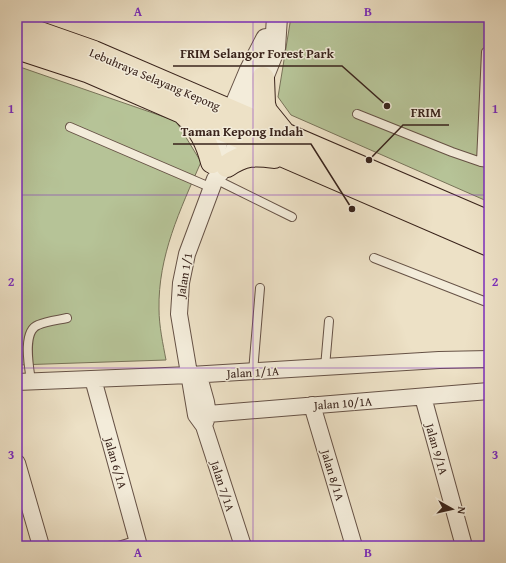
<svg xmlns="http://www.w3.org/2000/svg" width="506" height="563" viewBox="0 0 506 563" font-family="'Gentium Book Plus',serif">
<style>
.green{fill:#b6c397;stroke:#787359}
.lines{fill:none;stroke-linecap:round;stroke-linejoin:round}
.service-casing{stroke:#665246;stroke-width:10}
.minor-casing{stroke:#665246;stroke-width:18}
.tertiary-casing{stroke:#665246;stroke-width:22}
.primary-casing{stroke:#39231b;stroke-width:24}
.service{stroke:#f3ecda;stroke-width:8}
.minor{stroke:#f3ecda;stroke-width:16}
.tertiary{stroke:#f3ecda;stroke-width:20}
.primary{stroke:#ede1c6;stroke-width:22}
.grid{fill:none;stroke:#7b2cbf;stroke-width:1;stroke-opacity:0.55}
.labels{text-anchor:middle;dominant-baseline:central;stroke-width:3;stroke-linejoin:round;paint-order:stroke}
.street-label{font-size:12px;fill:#39231b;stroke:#f3ecda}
.leader{fill:none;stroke:#39231b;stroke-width:1.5}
.callout-dot{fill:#39231b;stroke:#f3ecda;stroke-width:1.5}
.callout-label{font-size:13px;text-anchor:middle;font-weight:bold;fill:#39231b;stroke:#f3ecda;stroke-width:3;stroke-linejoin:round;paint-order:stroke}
.neatline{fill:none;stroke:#7b2cbf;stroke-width:1.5}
.grid-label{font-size:13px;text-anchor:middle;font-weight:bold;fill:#7b2cbf}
</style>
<rect width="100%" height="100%" fill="#ede1c6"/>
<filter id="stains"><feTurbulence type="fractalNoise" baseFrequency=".005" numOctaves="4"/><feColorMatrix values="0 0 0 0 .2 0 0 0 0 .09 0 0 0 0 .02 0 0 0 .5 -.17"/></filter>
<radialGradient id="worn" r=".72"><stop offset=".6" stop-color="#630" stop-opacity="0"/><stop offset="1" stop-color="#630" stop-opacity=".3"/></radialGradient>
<!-- green -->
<path class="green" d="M291,17H489V202L291,115L278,97Z
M17,66L176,121L201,162C180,210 158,256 159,309C159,326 163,344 166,360L17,365Z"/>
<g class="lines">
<defs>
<path id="service" d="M357,114L452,152L481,162L489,163
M70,127L212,188
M481,162L486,52
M215,179L292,217
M374,258L489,303
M325,367L329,321
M253,372L260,288
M31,381C29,367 22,331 38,325C47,321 58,320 67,318
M118,546L138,540
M342,546L353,542"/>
<path id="minor" d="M239,137L227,166L215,179L187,254L181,283L179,314L181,326L196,415L204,426L243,546
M213,166L212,162L224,130
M93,379L139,546
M194,379L201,384L206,402L208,414L205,423
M17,382L190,375L439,360L489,359
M423,397L464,546
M312,405L354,546
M196,415L489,391
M17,463L41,546"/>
<path id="tertiary" d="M226,127L250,70L266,39
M241,133L275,48L277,17"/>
<path id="primary" d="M17,25L94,52L489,222
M17,48L87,71L489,245
M263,78L264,104L266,111L283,132
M185,115C200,128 207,143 212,162
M227,166C244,154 255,154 274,157"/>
</defs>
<!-- service casing -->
<use href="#service" class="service-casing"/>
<!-- minor casing -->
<use href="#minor" class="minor-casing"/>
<!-- tertiary casing -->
<use href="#tertiary" class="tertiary-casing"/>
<!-- primary casing -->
<use href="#primary" class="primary-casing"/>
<!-- service -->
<use href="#service" class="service"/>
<!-- minor -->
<use href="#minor" class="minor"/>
<!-- tertiary -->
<use href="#tertiary" class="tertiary"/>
<!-- primary -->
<use href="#primary" class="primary"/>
</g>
<!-- grid -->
<path class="grid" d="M253,17V546M17,195H489M17,368H489"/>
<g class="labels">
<!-- street labels -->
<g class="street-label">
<text transform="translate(155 79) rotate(23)">Lebuhraya Selayang Kepong</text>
<text transform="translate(184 275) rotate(-80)">Jalan 1/1</text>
<text transform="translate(253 372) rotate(-3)">Jalan 1/1A</text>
<text transform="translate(343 403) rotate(-4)">Jalan 10/1A</text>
<text transform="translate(437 449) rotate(74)">Jalan 9/1A</text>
<text transform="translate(116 463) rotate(74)">Jalan 6/1A</text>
<text transform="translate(333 475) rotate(73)">Jalan 8/1A</text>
<text transform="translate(223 486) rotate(72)">Jalan 7/1A</text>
</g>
</g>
<!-- callouts -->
<path class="leader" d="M387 106L342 66H173M369 160L403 125H449M352 209L311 144H173"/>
<g class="callout-dot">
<circle cx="387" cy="106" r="4"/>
<circle cx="369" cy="160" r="4"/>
<circle cx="352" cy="209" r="4"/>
</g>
<g class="callout-label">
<text x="257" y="58">FRIM Selangor Forest Park</text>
<text x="426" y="117">FRIM</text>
<text x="242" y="136">Taman Kepong Indah</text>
</g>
<!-- margin -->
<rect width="506" height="563" fill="none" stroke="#ede1c6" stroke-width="44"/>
<!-- north arrow -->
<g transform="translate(452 509) rotate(98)" stroke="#f3ecda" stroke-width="3" paint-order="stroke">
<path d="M0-3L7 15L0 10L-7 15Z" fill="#39231b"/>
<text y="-6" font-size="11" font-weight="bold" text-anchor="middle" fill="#39231b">N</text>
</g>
<rect x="22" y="22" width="462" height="519" class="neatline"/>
<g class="grid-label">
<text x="138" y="16">A</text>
<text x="368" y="16">B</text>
<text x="11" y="113">1</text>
<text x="495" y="113">1</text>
<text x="11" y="286">2</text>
<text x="495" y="286">2</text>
<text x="11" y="459">3</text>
<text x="495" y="459">3</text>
<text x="138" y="557">A</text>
<text x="368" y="557">B</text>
</g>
<rect width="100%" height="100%" filter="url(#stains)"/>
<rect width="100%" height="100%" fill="url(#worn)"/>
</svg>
